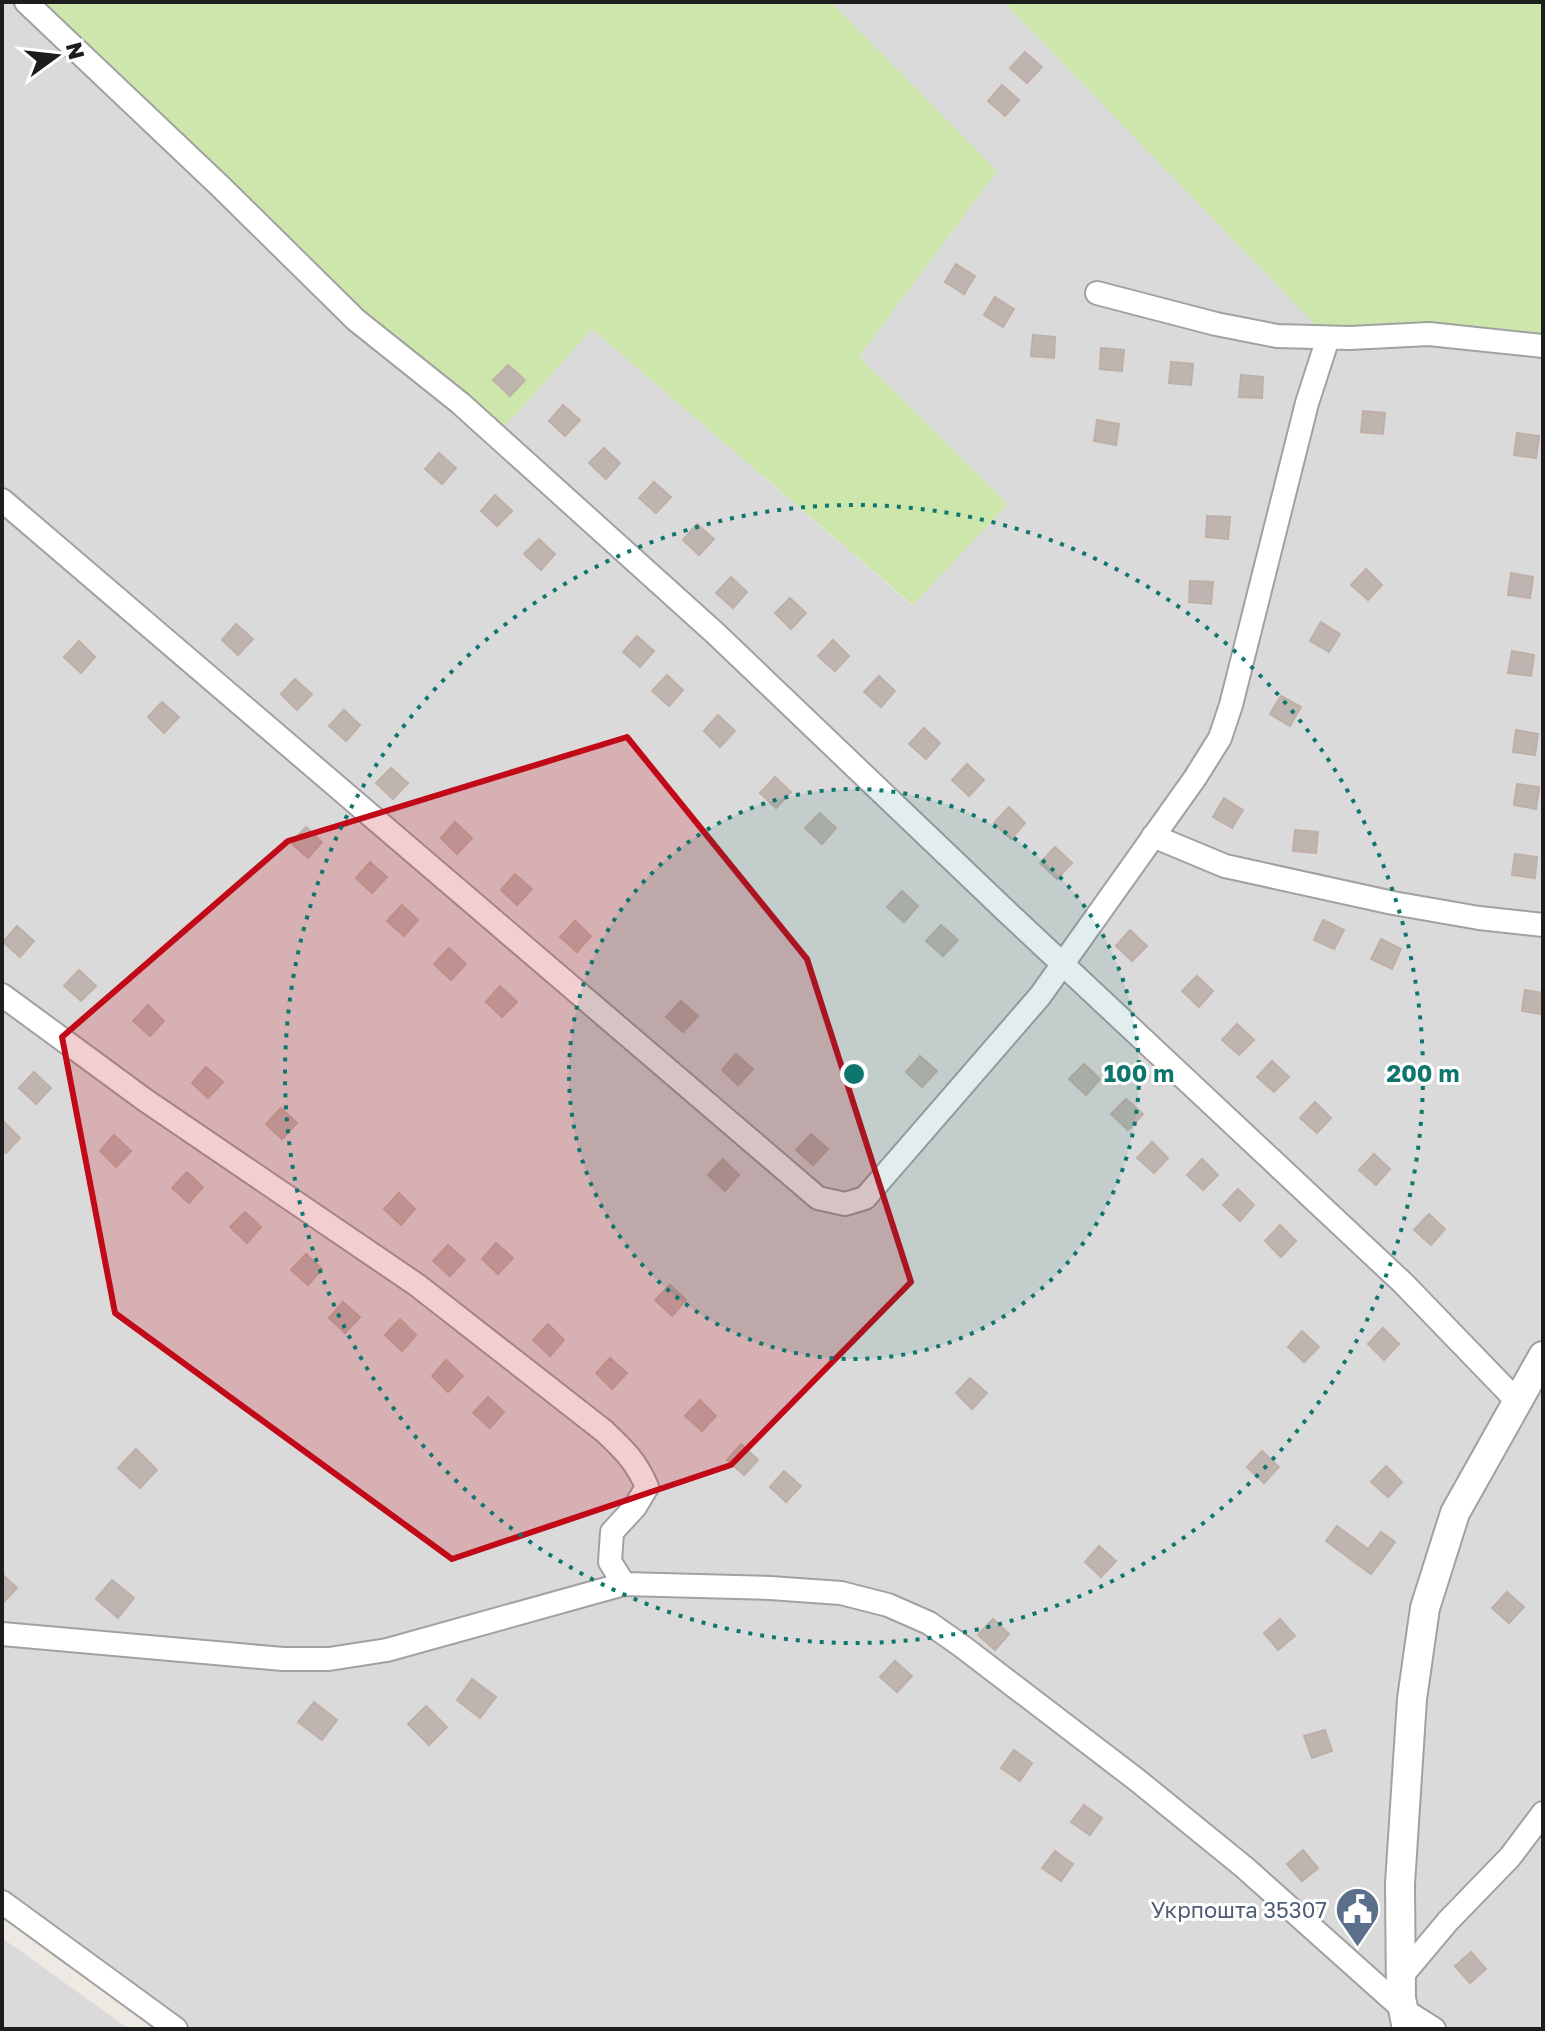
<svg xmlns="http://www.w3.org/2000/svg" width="1545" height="2031" viewBox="0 0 1545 2031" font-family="'Golos Text',sans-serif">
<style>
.residential{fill:#dbdada}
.grass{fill:#cde6ab}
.building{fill:#beb5b0;stroke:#bfafa6;stroke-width:2}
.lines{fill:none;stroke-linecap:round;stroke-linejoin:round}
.minor-casing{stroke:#a1a1a1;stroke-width:26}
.tertiary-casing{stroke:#a1a1a1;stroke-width:32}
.minor{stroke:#fff;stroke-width:22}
.tertiary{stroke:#fff;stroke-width:28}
.marked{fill:#c10917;fill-opacity:0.2;stroke:#c10917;stroke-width:6;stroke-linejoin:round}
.ring{fill:none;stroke:#0f766e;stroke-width:4;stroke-dasharray:4 8}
.labels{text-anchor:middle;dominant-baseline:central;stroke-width:6;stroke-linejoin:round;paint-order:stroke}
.service-label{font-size:22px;fill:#4e5e75;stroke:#fff;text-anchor:end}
.centre{fill:#0f766e;stroke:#fff;stroke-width:4}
.ring-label{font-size:24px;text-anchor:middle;font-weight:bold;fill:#0f766e;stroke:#fff;stroke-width:6;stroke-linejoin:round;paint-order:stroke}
</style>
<rect width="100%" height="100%" fill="#eee9e3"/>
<!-- residential -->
<path class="residential" d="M2,2H27L496,436L592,329L912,605L1008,504L859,357L997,171L831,2H1004L1328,337L1543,346V2029H176L2,1902Z
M2,1938L29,1957L129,2029H2Z"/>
<!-- grass -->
<path class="grass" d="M27,2H831L997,171L859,357L1008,504L913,605L592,329L496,436Z
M1004,2H1543V346L1328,338Z"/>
<!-- building -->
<path class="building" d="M1025,52L1042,67L1027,83L1010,68Z
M1002,85L1019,100L1005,116L988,101Z
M956,264L975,276L964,294L945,282Z
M995,297L1014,309L1003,327L984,315Z
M1033,335L1055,337L1054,358L1031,356Z
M1101,348L1124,350L1122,371L1100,369Z
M1171,362L1193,364L1191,385L1169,383Z
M508,365L525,380L510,396L493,380Z
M1241,375L1263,377L1262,398L1239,397Z
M563,405L580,420L565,436L549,421Z
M1363,411L1385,413L1383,434L1361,432Z
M1097,420L1119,424L1116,445L1094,441Z
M1517,433L1539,436L1536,458L1514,455Z
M604,448L620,463L606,479L589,463Z
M439,453L456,468L442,484L425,469Z
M654,482L671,497L656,513L639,498Z
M495,495L512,511L497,526L481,511Z
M1207,516L1230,517L1228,539L1206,537Z
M697,524L714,539L699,555L683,540Z
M539,539L555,554L541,570L524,554Z
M1366,569L1382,585L1368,600L1351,585Z
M1511,573L1533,577L1530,598L1508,595Z
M731,577L747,592L733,608L716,593Z
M1190,581L1213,582L1211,604L1189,602Z
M790,598L806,613L791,629L775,613Z
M1321,622L1340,634L1329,652L1310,641Z
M236,624L253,639L238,655L222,640Z
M637,636L654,651L640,667L623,652Z
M833,640L849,656L835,671L818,656Z
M79,641L95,657L81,673L64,657Z
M1512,651L1534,655L1531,676L1508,673Z
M667,675L683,690L669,706L652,691Z
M879,676L895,691L881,707L864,692Z
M295,679L312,694L297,710L281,694Z
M1281,696L1301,707L1290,726L1270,714Z
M162,702L179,717L164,733L148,717Z
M344,710L360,725L346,741L329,726Z
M718,715L735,731L720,747L704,731Z
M924,728L940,743L926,759L909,744Z
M1516,730L1538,734L1535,755L1513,752Z
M967,764L984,780L969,796L952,780Z
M391,768L408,783L393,799L376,783Z
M775,777L791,792L776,808L760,793Z
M1517,784L1539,787L1536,809L1514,805Z
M1224,798L1243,810L1232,828L1213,817Z
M1009,807L1025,823L1011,839L994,823Z
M820,813L836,828L822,844L805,828Z
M455,822L472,838L457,854L441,838Z
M306,827L322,842L308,858L291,843Z
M1295,830L1318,832L1316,853L1293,851Z
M1055,847L1072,863L1057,879L1040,863Z
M1515,854L1537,857L1535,878L1512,875Z
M370,862L387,877L372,893L356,878Z
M515,874L532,889L517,905L501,890Z
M902,891L918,906L904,922L887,907Z
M402,905L418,920L404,936L387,921Z
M1323,920L1344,930L1334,949L1314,940Z
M575,921L591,936L577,952L560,937Z
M941,925L958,940L943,956L926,941Z
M17,926L34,941L20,957L3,942Z
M1130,930L1147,946L1132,961L1116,946Z
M1381,939L1401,949L1392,969L1371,959Z
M449,948L466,964L451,980L434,964Z
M79,970L96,986L81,1001L64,986Z
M1197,976L1213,991L1199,1007L1182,991Z
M500,986L517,1002L502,1017L486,1002Z
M1525,990L1543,993V1014L1522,1011Z
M681,1001L698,1016L683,1032L666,1017Z
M148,1005L164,1021L150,1036L133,1021Z
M1237,1024L1254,1040L1239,1055L1222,1040Z
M736,1054L753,1069L738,1085L722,1070Z
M920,1056L937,1071L922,1087L906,1072Z
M1272,1061L1289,1077L1274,1092L1257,1077Z
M1084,1064L1100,1079L1086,1095L1069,1079Z
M206,1067L223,1082L208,1098L192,1083Z
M34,1072L51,1088L36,1104L19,1088Z
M1126,1099L1143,1114L1128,1130L1111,1114Z
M1315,1102L1331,1118L1317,1133L1300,1118Z
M281,1108L297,1123L282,1139L266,1124Z
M4,1122L20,1138L6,1153L2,1150V1124Z
M811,1134L828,1149L813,1165L796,1150Z
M114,1135L131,1151L116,1167L100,1151Z
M1152,1142L1168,1158L1154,1173L1137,1158Z
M1374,1154L1390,1169L1376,1185L1359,1170Z
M723,1159L739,1175L725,1191L708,1175Z
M1202,1159L1218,1175L1203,1190L1187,1175Z
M187,1172L203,1187L189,1203L172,1188Z
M1238,1189L1254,1205L1240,1221L1223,1205Z
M399,1193L415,1209L401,1225L384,1209Z
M245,1212L261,1227L247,1243L230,1227Z
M1429,1214L1445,1229L1431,1245L1414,1230Z
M1280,1225L1296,1241L1281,1257L1265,1241Z
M496,1243L513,1258L498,1274L482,1259Z
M448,1245L465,1260L450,1276L433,1261Z
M306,1254L322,1269L308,1285L291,1270Z
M670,1285L686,1300L672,1316L655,1300Z
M343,1302L360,1317L345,1333L329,1318Z
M400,1319L416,1335L402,1351L385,1335Z
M548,1324L564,1340L550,1356L533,1340Z
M1383,1328L1399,1344L1384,1360L1368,1344Z
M1302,1331L1319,1347L1304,1362L1288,1347Z
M610,1358L627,1373L612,1389L596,1373Z
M446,1360L463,1376L448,1392L432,1376Z
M970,1378L987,1393L972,1409L956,1393Z
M488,1397L504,1412L490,1428L473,1413Z
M700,1400L716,1416L702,1431L685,1416Z
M741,1444L758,1460L744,1475L727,1460Z
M136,1449L157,1470L140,1488L118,1468Z
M1262,1451L1279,1467L1264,1483L1247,1467Z
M1386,1466L1402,1482L1388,1497L1371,1482Z
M784,1471L801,1486L786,1502L770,1487Z
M1337,1526L1368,1549L1381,1532L1395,1542L1371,1574L1326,1541Z
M1099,1546L1116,1561L1101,1577L1085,1562Z
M2,1574L17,1588L2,1604Z
M112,1580L134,1598L118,1618L96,1599Z
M1507,1592L1524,1607L1509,1623L1492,1608Z
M993,1619L1009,1634L995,1650L978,1635Z
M1280,1619L1295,1636L1278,1650L1264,1633Z
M895,1661L912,1676L897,1692L880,1677Z
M472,1679L496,1697L480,1718L457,1700Z
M314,1702L337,1720L322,1740L298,1722Z
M426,1706L447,1727L429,1745L408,1724Z
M1325,1730L1332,1751L1312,1758L1304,1736Z
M1014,1750L1032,1763L1020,1781L1001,1768Z
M1084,1805L1102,1818L1090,1835L1071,1822Z
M1303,1850L1318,1868L1302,1881L1287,1864Z
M1055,1851L1073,1864L1061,1881L1042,1868Z
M1471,1952L1486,1969L1470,1983L1455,1966Z"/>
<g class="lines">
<defs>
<path id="minor" d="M26,2L221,187L356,320L460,403L715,633L1006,911L1403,1283L1517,1401
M1097,293L1216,324L1277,336L1350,338L1429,334L1543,346
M2,500L818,1198L845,1204L865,1198L1040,996L1195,778L1220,738L1231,705L1307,403L1328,338
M1153,836L1225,866L1393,903L1479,918L1543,925
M2,995L145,1100L417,1285L604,1431C624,1450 636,1461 647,1487L635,1507L612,1532L610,1562L624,1584
M2,1634L283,1659H329L387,1650L624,1584L770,1588L841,1593L888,1605L929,1623L963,1647L1137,1780L1244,1867L1404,2010L1434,2029
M2,1902L176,2029
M1401,1977L1448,1921L1510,1857L1543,1813"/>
<path id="tertiary" d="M1407,2029L1401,1998L1400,1884L1412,1699L1425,1608L1455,1513L1543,1356"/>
</defs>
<!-- minor casing -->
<use href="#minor" class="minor-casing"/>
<!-- tertiary casing -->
<use href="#tertiary" class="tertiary-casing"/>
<!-- minor -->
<use href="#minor" class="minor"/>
<!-- tertiary -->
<use href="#tertiary" class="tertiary"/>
</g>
<!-- marked area -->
<path class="marked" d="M627,737L807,959L911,1282L731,1465L452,1559L115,1313L62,1037L288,841Z"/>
<!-- distance rings -->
<circle cx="854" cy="1074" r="285" fill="#0f766e" fill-opacity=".12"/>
<g class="ring">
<circle cx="854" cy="1074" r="285"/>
<circle cx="854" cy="1074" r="569"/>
</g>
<!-- icons -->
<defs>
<symbol id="civic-pin" viewBox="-11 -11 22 30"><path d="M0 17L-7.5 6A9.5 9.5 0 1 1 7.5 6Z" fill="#5c6f8a" stroke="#fff"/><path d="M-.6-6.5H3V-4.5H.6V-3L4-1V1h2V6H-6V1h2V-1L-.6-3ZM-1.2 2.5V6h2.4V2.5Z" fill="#fff"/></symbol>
</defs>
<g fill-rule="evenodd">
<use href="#civic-pin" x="1332" y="1884" width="51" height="69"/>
</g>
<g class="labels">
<!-- service labels -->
<g class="service-label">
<text x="1327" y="1909">Укрпошта 35307</text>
</g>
</g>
<circle cx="854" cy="1074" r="12" class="centre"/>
<g class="ring-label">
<text x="1139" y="1082">100 m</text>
<text x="1423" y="1082">200 m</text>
</g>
<!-- border -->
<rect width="1545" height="2031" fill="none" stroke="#1d1d1d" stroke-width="8"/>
<!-- north arrow -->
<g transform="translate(56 56) rotate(75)" stroke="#ffffff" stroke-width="6" paint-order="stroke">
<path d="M0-6L14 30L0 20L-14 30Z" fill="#1d1d1d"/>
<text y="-12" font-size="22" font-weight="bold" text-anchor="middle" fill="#1d1d1d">N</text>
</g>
</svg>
